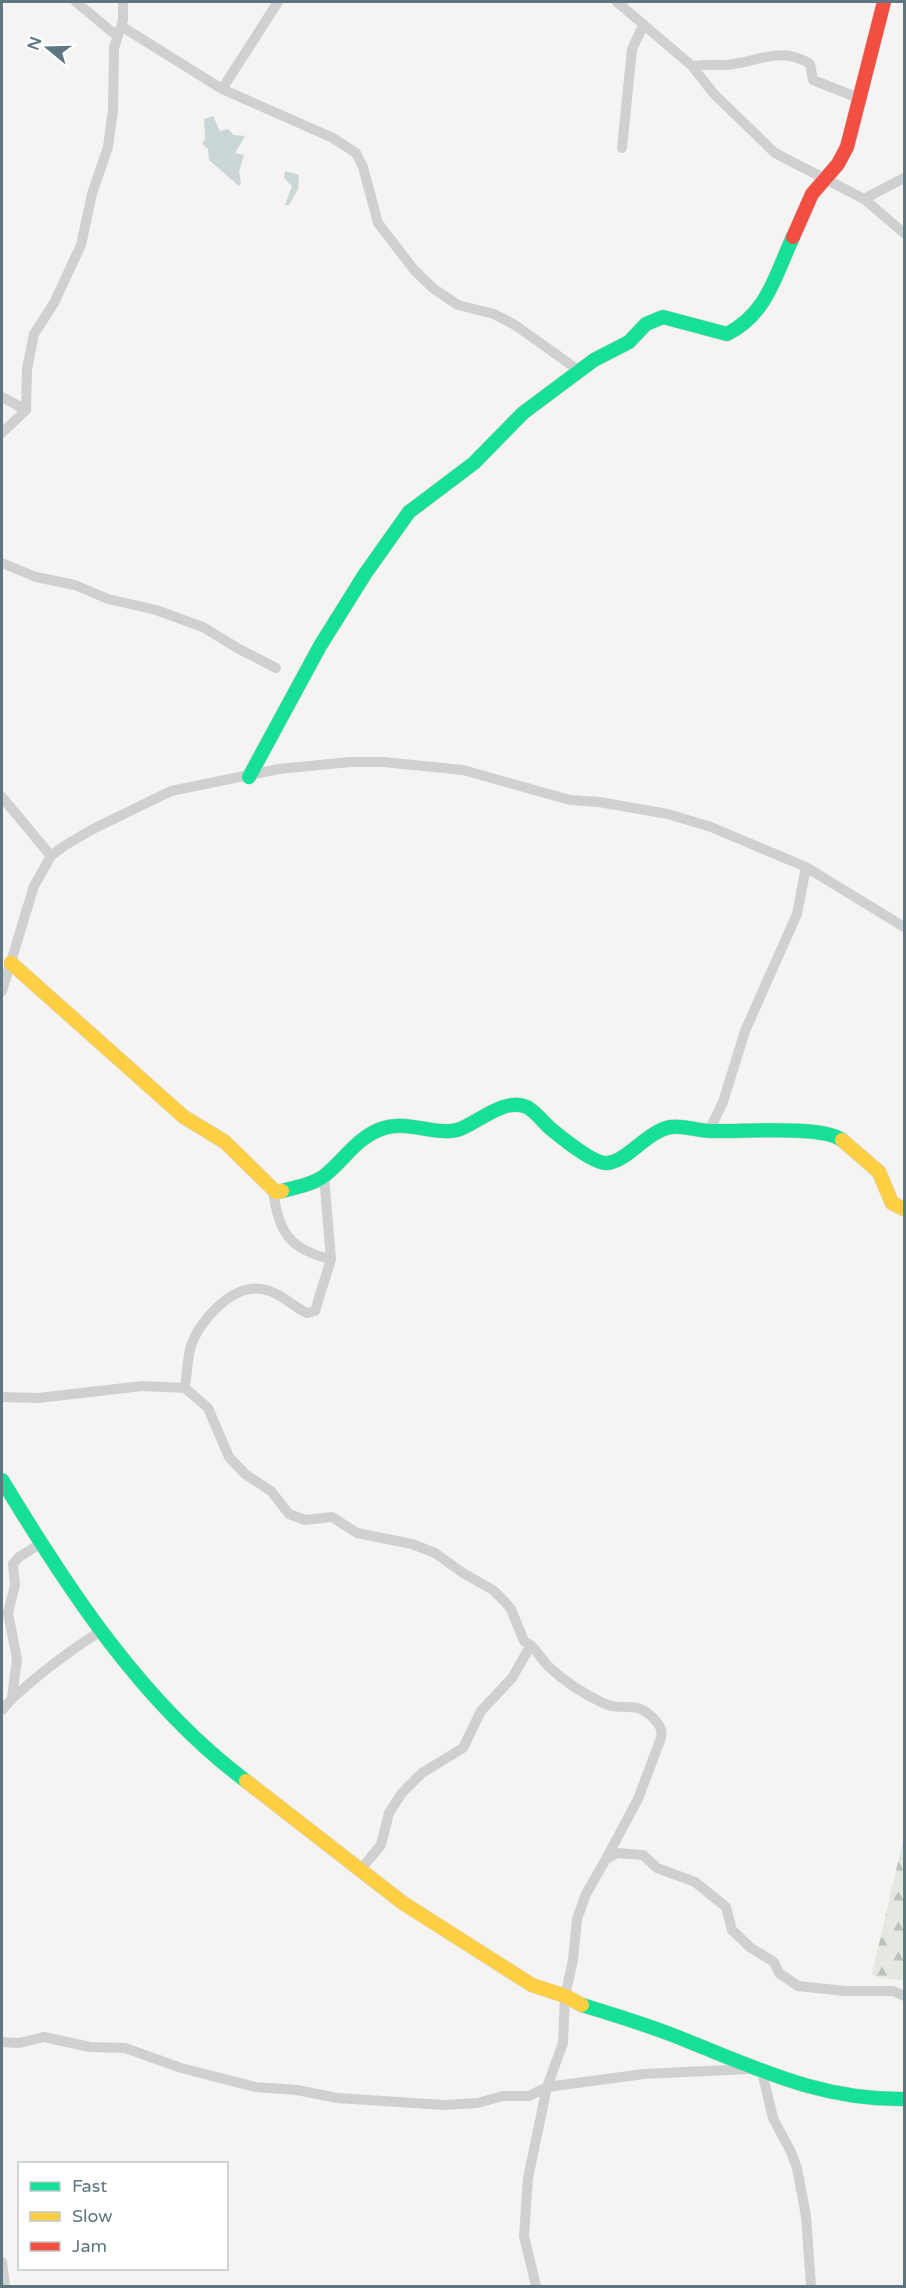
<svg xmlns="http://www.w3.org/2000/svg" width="906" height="2288" viewBox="0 0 906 2288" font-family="'Varela Round',sans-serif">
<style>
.forest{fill:url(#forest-firs)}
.water{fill:#cbd7d7}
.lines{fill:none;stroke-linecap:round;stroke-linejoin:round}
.fast-casing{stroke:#cfd1d2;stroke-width:15}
.slow-casing{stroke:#cfd1d2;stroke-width:15}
.jam-casing{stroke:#cfd1d2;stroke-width:15}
.street{stroke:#d0d0d1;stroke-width:10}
.fast{stroke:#16e098;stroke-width:14}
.slow{stroke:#ffcf43;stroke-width:14}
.jam{stroke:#f24e42;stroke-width:14}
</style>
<defs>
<pattern id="forest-firs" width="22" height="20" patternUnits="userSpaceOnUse" patternTransform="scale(1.5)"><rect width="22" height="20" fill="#e4e8e0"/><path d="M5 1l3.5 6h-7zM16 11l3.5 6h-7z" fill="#bcc1bb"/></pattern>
</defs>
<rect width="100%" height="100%" fill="#f5f4f2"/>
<!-- forest -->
<path class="forest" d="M904,1836V1980L878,1978L872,1974Z"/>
<!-- water -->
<path class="water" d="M213,116L220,131L228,129L234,135L245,136L235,153L244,155L239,172L241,183L239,186L209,160L208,149L202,144L205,139L204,119Z
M285,171L299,175L298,189L289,205H285L292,186L284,178Z"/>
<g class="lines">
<defs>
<path id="fast" d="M249,777L320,646L365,574L409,512L474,463L523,413L594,360L629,342L646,324L663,317L727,334C767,314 775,276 793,237
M282,1191C296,1187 312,1185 324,1176C345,1160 356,1137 384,1128C409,1120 439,1137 460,1129C479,1122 505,1097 527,1107C536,1112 543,1122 551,1129C562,1138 595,1165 608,1163C629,1160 647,1131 671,1127C683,1125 699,1131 711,1131C740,1132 821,1125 842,1140
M2,1480C68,1589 142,1703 246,1781
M582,2005C618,2016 655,2027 690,2042C763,2071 823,2100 904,2099"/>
<path id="slow" d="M11,963L184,1117L225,1142L276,1192L282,1191
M842,1140L879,1172L892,1203L904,1209
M246,1781L403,1903L532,1985L565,1996L582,2005"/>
<path id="jam" d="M793,237L812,194L838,164L847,147L884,2"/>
</defs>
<!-- fast casing -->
<use href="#fast" class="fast-casing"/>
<!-- slow casing -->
<use href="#slow" class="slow-casing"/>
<!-- jam casing -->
<use href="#jam" class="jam-casing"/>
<!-- street -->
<path class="street" d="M76,2L117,36
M617,2L692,66L714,94L775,153L864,199L904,233
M121,26L222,89L333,138L356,153L363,167L378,223L415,271L434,289L458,305L494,314L515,325L581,372
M692,66C702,65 711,64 721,65C751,66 779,43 810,64L813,80L861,99
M222,89L278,2
M622,148L632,49L643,26
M864,199L904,178
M2,397L26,410
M2,433L26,410L27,369L34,334L54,303L81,245L92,194L108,147L113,110L114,48L123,20V2
M2,563L36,577L75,585L108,599L156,610L203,627L239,649L276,668
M2,797L51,856
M2,991L34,886L51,856L64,846L93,829L171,791L279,769L350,762H383L463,770L570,800L599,802L668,814L711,827L806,867L904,927
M709,1131L723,1102L745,1031L797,914L806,867
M273,1190C278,1231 289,1250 331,1259
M185,1388C187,1374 187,1359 191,1346C199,1321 232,1284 262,1289C280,1292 292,1306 307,1313L315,1311L331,1259L324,1176
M2,1397L38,1398L142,1386L185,1388L208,1408L229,1457L245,1474L271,1491L289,1514L305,1520L332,1517L357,1533L412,1544L435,1553L463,1573L493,1590L504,1601L511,1609L524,1641C536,1647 540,1658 549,1667C564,1681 584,1694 603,1703C623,1713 636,1699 653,1718C659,1724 663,1729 661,1738L638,1799L606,1859
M12,1698L17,1659L8,1613L15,1585L13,1564L19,1557L40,1544
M2,1710C22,1686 73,1648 101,1631
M361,1869L381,1845L389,1813L402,1793L422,1773L463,1748L481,1711L512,1678L531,1645
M2,2042L19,2043L44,2037L90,2047L125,2048L181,2068L255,2087L297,2090L337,2098L445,2105L478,2103L502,2096H529L547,2087L644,2074L749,2069
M762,2072L773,2118L791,2152L797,2168L806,2216L811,2286
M2,2262L5,2286
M536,2286L524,2236L528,2178L547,2087L563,2043L565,1996L573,1960L577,1919L586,1894L606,1859L617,1853L643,1855L657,1868L695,1882L726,1907L732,1930L751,1948L774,1962L779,1973L798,1986L845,1991H893L904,1996"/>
<!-- fast -->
<use href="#fast" class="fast"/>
<!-- slow -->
<use href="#slow" class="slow"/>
<!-- jam -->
<use href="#jam" class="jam"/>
</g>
<!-- border -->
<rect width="906" height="2288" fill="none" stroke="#5d767f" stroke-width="6"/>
<!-- legend -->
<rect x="18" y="2162" width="210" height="108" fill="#ffffff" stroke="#bec8cc" stroke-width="1.5"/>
<rect x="30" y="2182" width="30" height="9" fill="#16e098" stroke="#bec8cc" stroke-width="1.5"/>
<text x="72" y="2192" font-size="18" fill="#5d767f">Fast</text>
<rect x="30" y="2212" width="30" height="9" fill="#ffcf43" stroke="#bec8cc" stroke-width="1.5"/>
<text x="72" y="2222" font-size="18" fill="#5d767f">Slow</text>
<rect x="30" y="2242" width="30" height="9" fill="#f24e42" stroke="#bec8cc" stroke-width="1.5"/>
<text x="72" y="2252" font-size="18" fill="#5d767f">Jam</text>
<!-- north arrow -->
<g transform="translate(48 48) rotate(289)" stroke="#ffffff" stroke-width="4.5" paint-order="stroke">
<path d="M0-4.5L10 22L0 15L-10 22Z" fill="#5d767f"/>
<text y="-9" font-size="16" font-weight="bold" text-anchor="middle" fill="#5d767f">N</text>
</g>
</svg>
